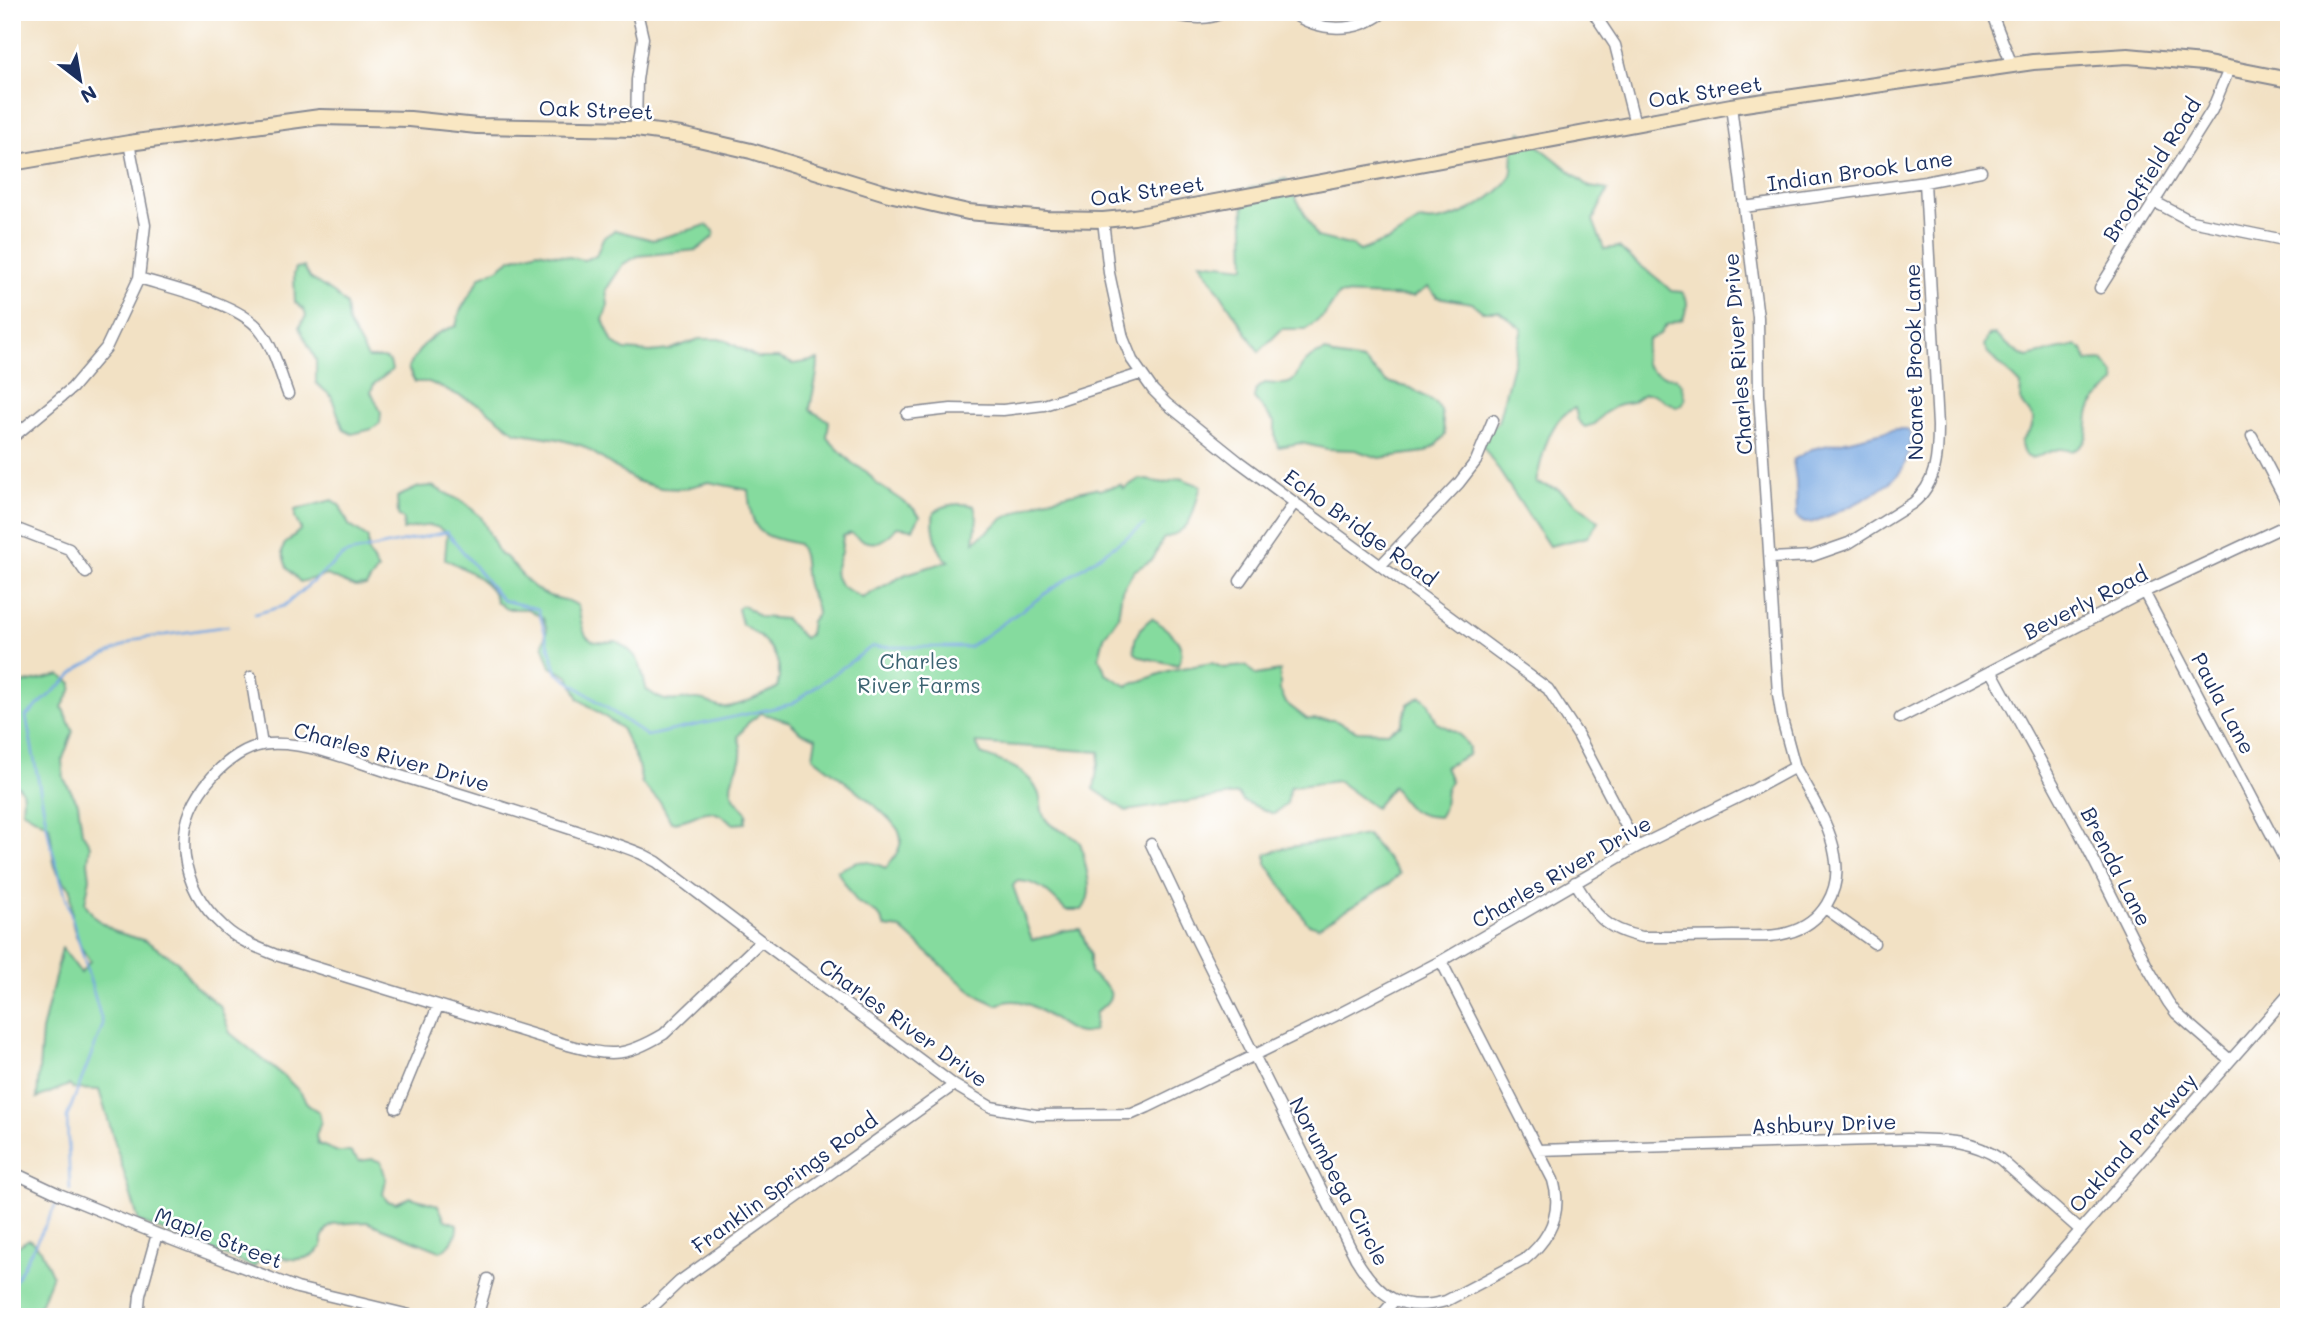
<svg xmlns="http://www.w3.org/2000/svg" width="2301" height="1329" viewBox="0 0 2301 1329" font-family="Mali,sans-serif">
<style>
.green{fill:#85db9e;stroke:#50857e;stroke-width:2}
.water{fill:#77a7e1;stroke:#496ba0;stroke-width:2}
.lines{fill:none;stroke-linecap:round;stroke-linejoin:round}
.stream{stroke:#77a7e1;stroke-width:2.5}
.street-casing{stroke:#868891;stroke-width:13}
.secondary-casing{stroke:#868891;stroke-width:18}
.street{stroke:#fff;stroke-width:10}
.secondary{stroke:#f9e7c3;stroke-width:14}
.labels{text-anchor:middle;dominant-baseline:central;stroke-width:5;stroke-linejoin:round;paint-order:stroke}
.street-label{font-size:21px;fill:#1b2f5e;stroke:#fff}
.park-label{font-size:21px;fill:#3b6371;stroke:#fff}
</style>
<rect width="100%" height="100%" fill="#fff"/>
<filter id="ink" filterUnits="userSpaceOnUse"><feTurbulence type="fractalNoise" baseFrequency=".0143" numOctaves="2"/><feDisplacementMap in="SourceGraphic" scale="14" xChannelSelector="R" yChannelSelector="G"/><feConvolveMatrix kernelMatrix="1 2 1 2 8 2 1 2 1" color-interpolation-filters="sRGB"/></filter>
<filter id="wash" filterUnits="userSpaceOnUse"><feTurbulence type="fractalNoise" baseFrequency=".00686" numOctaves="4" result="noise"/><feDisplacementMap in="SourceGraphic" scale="28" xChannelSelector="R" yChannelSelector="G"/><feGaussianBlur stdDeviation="1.57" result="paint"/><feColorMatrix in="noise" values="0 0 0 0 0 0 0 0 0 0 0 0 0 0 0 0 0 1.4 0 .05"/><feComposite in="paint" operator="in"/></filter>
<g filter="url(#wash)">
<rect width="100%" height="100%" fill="#f2e1c4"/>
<!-- green -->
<path class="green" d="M1521,132L1590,187L1608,190L1593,220L1604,249L1619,247C1635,264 1655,274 1671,291L1682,292C1690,302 1687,307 1683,319L1666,325L1660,334L1648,340C1642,359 1641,369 1664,376C1670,377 1676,376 1680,382C1683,386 1684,393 1685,399L1682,405L1676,407L1653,394H1644L1632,402L1620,404L1603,414L1595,424L1585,427L1578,421L1575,408C1548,419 1542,457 1536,483L1558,489L1599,521L1587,537L1549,546L1478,439L1498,422L1522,329L1499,311H1482L1472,303L1437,297L1428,287L1413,297L1339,294L1324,316L1306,329H1282L1259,352L1200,262L1245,267L1243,190L1286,179L1317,237L1353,246L1360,251L1391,239L1421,220C1443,228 1501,199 1511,175C1513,169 1512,160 1513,153C1515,146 1518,139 1521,132Z
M707,225L714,231V236L697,250L638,256L623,264L606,290L608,305L603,320L613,343L625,350L650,352L669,350L699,339H723L758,358H779L793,364L818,360C818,379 812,392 810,410L829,421L827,438L852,463L867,472L877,484L913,508L920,516L913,529L897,527C883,545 869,548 851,533L843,536L841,552L834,573L840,585L862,598L906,574L949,561C937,555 931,525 934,512C945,504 962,502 974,506L977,518L974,542L1004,518L1044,500L1095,488L1099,490L1121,485L1123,489L1139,479L1165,483L1180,478L1201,486C1191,516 1195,528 1163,539L1153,559L1134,571L1122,590L1118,617L1104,637L1099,657L1106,674L1127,686L1171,670L1212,663L1223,668L1246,666L1256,675L1280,671V690L1286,703L1307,719L1334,720L1357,731L1388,732L1401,725L1408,704L1421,696L1429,704L1437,723C1451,729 1463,734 1469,748L1468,755L1445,767L1451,781C1440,797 1449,804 1439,817C1412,816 1405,807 1393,786L1375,808L1338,781L1290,787L1287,803L1274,814L1243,801L1238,794L1126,811L1094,789L1100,752L976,743L981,754C1003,762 1028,769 1038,792C1043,803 1039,813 1048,822C1057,832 1072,832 1080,843C1082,847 1083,854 1084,859C1088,877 1094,894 1082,910H1066C1050,895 1040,881 1017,881L1013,886L1032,940C1047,937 1064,928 1080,929L1090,954V973C1110,989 1121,994 1096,1012L1094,1030C1065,1048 1037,985 997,1005L980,997L959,981L901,929L885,927L879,915L857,902L837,871C859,860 863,858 886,868C893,859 904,847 900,834C894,816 831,771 813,757L816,738L800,732L790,722L761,713L748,723L738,737C750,766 724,775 733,795C736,802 743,808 747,813L745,823L734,824C701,798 703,821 671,822L661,803L642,784L637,761L621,728L579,699L569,677L551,667L543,644L547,629L543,618L528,609H506L496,601C494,582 461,567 445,559L447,535C436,520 418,527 403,530L404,520L398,515L397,497L419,487L432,486L465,503L481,517L500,555L506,557C519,571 530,588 547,595C558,600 568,598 578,606C584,634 582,647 616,641C639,654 641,664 646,689C666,705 669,700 693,699C706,698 709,704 719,707C734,710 763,694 777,688C786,657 766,639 742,624L738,609L740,606H745L760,617L785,619L804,638L809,635L811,621L817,614C817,602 812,598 808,588C802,573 808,558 798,544C757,535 752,533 748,490L709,482L682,489L661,488L636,481L583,446L558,439L515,432L482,406L429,382H415L408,368C422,344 430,334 456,326L460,311L481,276L498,269L511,259L538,251L584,260L596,256L603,238L615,230L653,240Z
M304,267L310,278L335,294L346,305L348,323L368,358H384L390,362L392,370L374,384L371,392L381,412L380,423L372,429L352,434L344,430L331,396L316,383V360L299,327L306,316L304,310L295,302L294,274L296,268Z
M1995,335L2021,355L2028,357L2076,345L2083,350L2087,361L2103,360L2114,374L2116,382C2107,392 2095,397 2090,411C2086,422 2091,438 2080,447C2072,454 2067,448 2059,449C2045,451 2023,471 2021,442L2031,429L2034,419L2020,400L2021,385L1988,353L1984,346L1988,336Z
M1326,351L1334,356L1363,361L1387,382L1411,388L1435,403L1441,411L1445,435L1436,445L1425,452L1379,458L1355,450L1327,449L1301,443L1278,447L1275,437V423L1254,398L1256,389L1265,383C1306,388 1288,375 1310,358C1314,355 1322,353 1326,351Z
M332,500L340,506L349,525L368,538V552L378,570L366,586L355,587L327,575L300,582L287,568L282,552L284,545L301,529L295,518V510Z
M1152,618C1167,630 1190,643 1178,665L1141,657L1135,653C1132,637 1140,627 1152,618Z
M60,675L72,683L71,691L62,707L73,731L62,761L64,779L78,803L82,832L90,845L88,862L90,878L85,903L95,918L116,932L146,941L177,961L195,986L220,1006L230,1033L287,1079L301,1093L308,1105L319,1112L321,1121L316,1136L318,1144L338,1152H350L359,1161L373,1159L381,1162L386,1179L383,1194L387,1201L396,1203L410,1197L438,1205L445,1220L457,1224C458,1235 451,1247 440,1251L367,1222L334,1224L327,1229L322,1238V1247C319,1249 316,1253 313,1255C300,1262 276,1260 266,1250L254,1267L139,1222L99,1090L73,1089L69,1085L37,1098L42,1031L62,948L81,973L90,961C71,935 71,920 71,889C46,864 56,856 49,826L22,810C23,796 26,789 12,782V686Z
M1367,835L1400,874L1389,884L1318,927L1308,924L1266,863V854L1284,848Z
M29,1239L41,1250L52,1275L41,1303L31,1317H12V1250Z"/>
<!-- water -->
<path class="water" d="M1896,429H1907L1911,434C1910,446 1908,462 1900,472C1883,493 1838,513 1813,522C1805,524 1802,523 1797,517L1796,480L1793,460L1812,449Z"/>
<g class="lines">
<!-- stream -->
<path class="stream" d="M255,614L284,606L345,554L447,532L502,600L538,609L557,673L647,736L792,704L871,647H969L1144,525
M70,1190L67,1117L103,1025L50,842L26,716L81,667L137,639L228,626
M12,1287L56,1205"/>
</g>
</g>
<g filter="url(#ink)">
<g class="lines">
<defs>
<path id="street" d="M1161,12C1180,16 1206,23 1224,12
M1290,12C1319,32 1355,34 1384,12
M1593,12L1615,45L1635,124
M1991,12L2012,65
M636,129L637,80L643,38L637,12
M2153,201L2191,221L2289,241
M1744,207L1925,182L1981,171
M1103,220L1109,273L1123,338L1132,360L1153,390L1167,404L1238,461L1548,689L1578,735L1637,847
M139,278C171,288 238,303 259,329C274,347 280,373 288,394
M2100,288L2212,110L2229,69
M907,414L951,409L1003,410L1044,405L1140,374
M2252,436L2289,507
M12,438L72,388L106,348L139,278L145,225L129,143
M12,527L69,549L86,573
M1770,558L1812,556L1849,543L1913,503C1937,483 1938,455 1938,426L1925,182
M1381,565L1459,483L1476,461L1493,420
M1240,581L1295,502
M2144,592L2289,868
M1992,672L2079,831L2148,968L2168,1002L2176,1013L2230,1060
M251,677L262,745
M1900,718L2144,592L2289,524
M1151,844L1197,941L1356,1259C1379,1297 1401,1313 1446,1301L1524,1260C1550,1239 1563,1213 1553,1180L1441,961
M1575,882C1595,914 1603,929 1642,937C1672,937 1703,937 1733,936C1750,936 1770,938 1787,933C1822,924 1842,891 1835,855C1830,824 1810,795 1795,767
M1825,908L1874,943
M761,941L657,862L642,854C621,845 599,839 577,831C516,811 455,792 394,774C355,762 312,742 270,744C247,745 226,761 212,777C169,825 178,886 225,928C239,941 259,948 276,955L564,1044C609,1056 622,1059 664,1034L761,941L954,1085L991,1107L1036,1115L1132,1114L1148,1107L1339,1014L1441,961L1637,847L1755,789L1795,767L1782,719L1778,694L1759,394L1758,317L1731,106
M396,1108L438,1006
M1538,1150L1907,1139C1942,1140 1971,1139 2000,1159L2080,1230
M12,1172L59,1194L157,1234L297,1288L418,1317
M138,1317L140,1295L157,1234
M477,1317L488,1279
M642,1317L680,1281L954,1085
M1380,1317L1394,1301
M2004,1317L2289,994
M2283,1317L2289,1311"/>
<path id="secondary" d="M12,163L129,143L320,117L410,119L477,126L636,129L681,135L751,151L889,194L968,212L1047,219L1103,220L1134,217L1731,106L2033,62L2128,56L2203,63L2289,80"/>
</defs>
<!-- street casing -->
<use href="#street" class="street-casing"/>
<!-- secondary casing -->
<use href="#secondary" class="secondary-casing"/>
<!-- street -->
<use href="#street" class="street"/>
<!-- secondary -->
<use href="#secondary" class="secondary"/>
</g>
</g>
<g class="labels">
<!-- street labels -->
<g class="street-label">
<text transform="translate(1705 91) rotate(-9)">Oak Street</text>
<text transform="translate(596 109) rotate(2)">Oak Street</text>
<text transform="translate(2151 169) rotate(-58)">Brookfield Road</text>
<text transform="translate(1860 170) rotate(-8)">Indian Brook Lane</text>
<text transform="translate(1147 190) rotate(-8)">Oak Street</text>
<text transform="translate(1737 354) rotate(-94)">Charles River Drive</text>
<text transform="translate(1913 362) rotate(-91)">Noanet Brook Lane</text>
<text transform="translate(1361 527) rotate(36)">Echo Bridge Road</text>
<text transform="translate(2085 602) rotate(-27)">Beverly Road</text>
<text transform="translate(2224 703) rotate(62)">Paula Lane</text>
<text transform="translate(392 756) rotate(16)">Charles River Drive</text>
<text transform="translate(2117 866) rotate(63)">Brenda Lane</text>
<text transform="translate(1561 871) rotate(-30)">Charles River Drive</text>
<text transform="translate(904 1022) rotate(36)">Charles River Drive</text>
<text transform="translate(1824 1123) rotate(-2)">Ashbury Drive</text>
<text transform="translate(2132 1142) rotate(-48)">Oakland Parkway</text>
<text transform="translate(1340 1181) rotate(62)">Norumbega Circle</text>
<text transform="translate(784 1182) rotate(-36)">Franklin Springs Road</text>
<text transform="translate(219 1237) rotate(21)">Maple Street</text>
</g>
<!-- park labels -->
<g class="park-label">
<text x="919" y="660">Charles<tspan x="919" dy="24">River Farms</tspan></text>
</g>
</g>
<!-- margin -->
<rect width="2301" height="1329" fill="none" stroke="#fff" stroke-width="42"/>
<!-- north arrow -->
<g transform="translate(80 80) rotate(149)" stroke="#ffffff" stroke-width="5" paint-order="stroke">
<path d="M0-5L12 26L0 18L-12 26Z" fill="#1b2f5e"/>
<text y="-10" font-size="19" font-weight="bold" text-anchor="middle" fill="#1b2f5e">N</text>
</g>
</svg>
